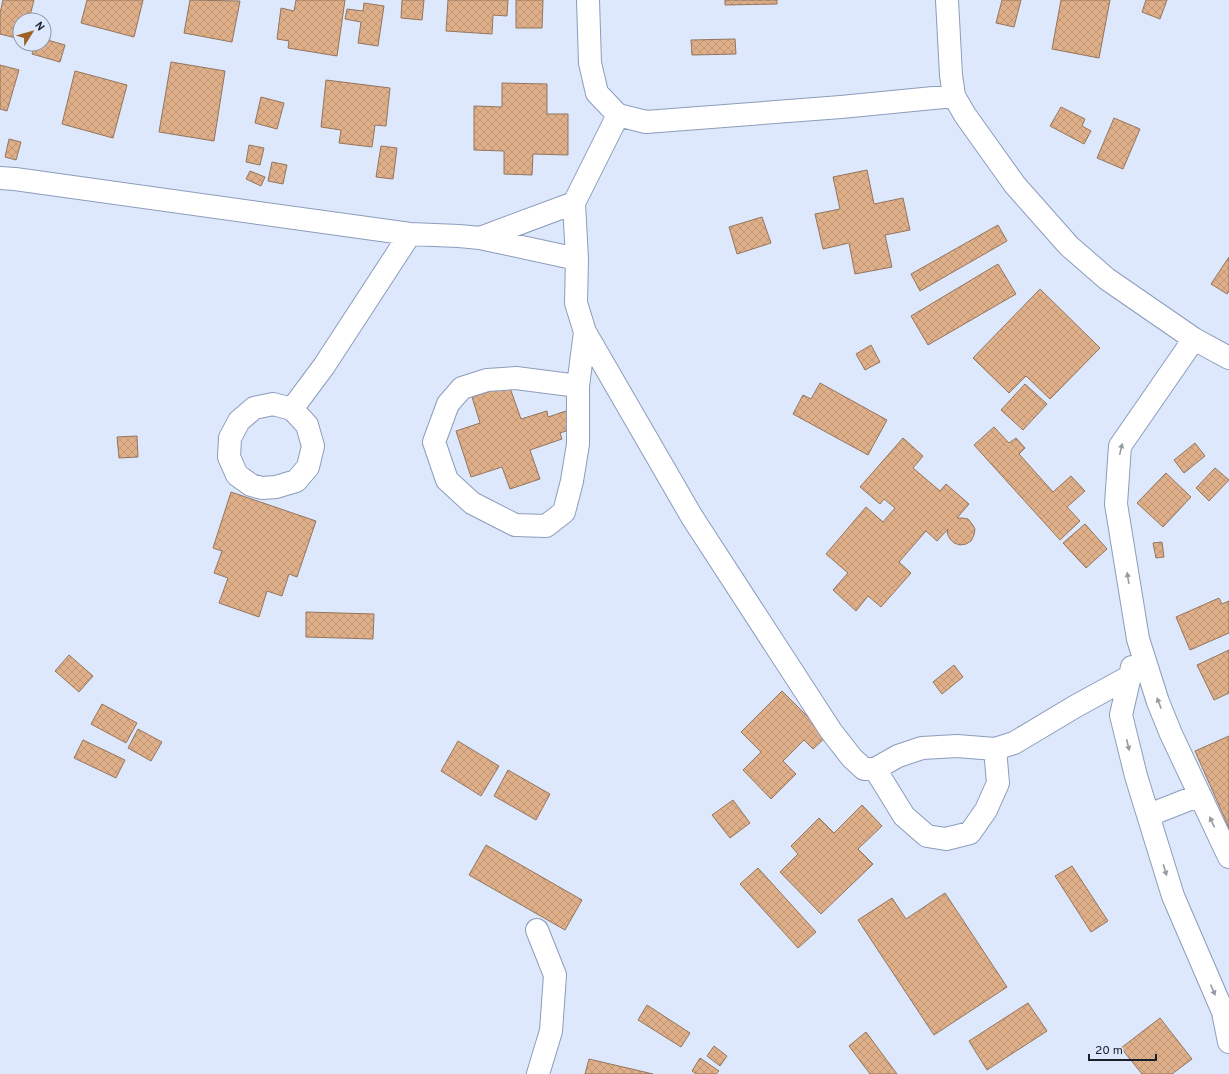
<svg xmlns="http://www.w3.org/2000/svg" width="1229" height="1074" viewBox="0 0 1229 1074" font-family="Overpass,sans-serif">
<style>
.building{fill:url(#building-cross-hatch);stroke:#93755e}
.lines{fill:none;stroke-linecap:round;stroke-linejoin:round}
.minor-casing{stroke:#8c9cbc;stroke-width:24}
.minor{stroke:#fff;stroke-width:22}
.oneway{fill:#989ba0}
</style>
<defs>
<pattern id="building-cross-hatch" width="8" height="8" patternUnits="userSpaceOnUse"><rect width="8" height="8" fill="#dfaf89"/><path d="M0 0l8 8M0 8l8-8" fill="none" stroke="#bf9676"/></pattern>
</defs>
<rect width="100%" height="100%" fill="#dde8fc"/>
<!-- building -->
<path class="building" d="M3,0H34L29,20H20V39L0,34V13Z
M87,0H143L134,37L81,23Z
M190,0L240,1L232,42L184,33Z
M296,0H345L337,56L288,48L289,41L277,39L281,8L294,11Z
M402,0H424L422,20L401,18Z
M448,0H508L507,16L493,15L492,34L446,31Z
M516,0H543L542,28H516Z
M725,0H777V4L725,5Z
M1002,0H1021L1014,27L996,23Z
M1061,0H1110L1099,58L1052,49Z
M1146,0H1167L1160,19L1142,12Z
M364,3L384,6L378,46L358,43L361,22L345,19L347,9L363,11Z
M44,39L65,45L60,62L32,54L35,44H44Z
M735,39L736,54L692,55L691,40Z
M171,62L225,71L214,141L159,132Z
M0,65L19,70L7,111L0,109Z
M75,71L127,85L113,138L62,124Z
M326,80L390,88L386,126L375,125L372,147L339,143L341,130L321,127Z
M502,83L547,84V114H568V155L533,154L532,175L504,174V151L474,150V106L502,107Z
M261,97L284,103L277,129L255,123Z
M1061,107L1085,119L1082,126L1091,131L1084,144L1050,126Z
M1114,118L1140,129L1123,169L1097,158Z
M9,139L21,142L16,160L5,157Z
M249,145L264,148L260,165L246,162Z
M381,146L397,148L393,179L376,177Z
M272,162L287,165L283,184L268,181Z
M867,170L874,204L903,198L910,230L885,235L892,267L855,274L849,243L823,249L815,214L840,209L833,177Z
M250,171L265,177L261,186L246,179Z
M762,217L771,243L737,254L729,227Z
M998,225L1007,241L920,291L911,274Z
M1229,257V291L1227,294L1211,284Z
M998,264L1016,294L928,345L911,316Z
M1040,289L1100,348L1050,399L1026,376L1009,393L973,358Z
M871,345L880,362L865,370L856,354Z
M820,383L887,420L868,455L793,414L803,395L811,399Z
M1025,384L1047,404L1023,430L1001,410Z
M509,385L521,419L547,411L548,417L569,410L575,428L560,433L562,439L530,450L540,479L510,489L502,467L471,477L456,431L480,423L472,397Z
M994,427L1009,443L1016,438L1025,448L1019,454L1053,492L1071,476L1085,491L1067,507L1080,521L1060,540L974,445Z
M137,436L138,457L119,458L117,437Z
M903,438L923,456L913,468L940,491L946,484L969,504L957,518H962L968,519L972,524L975,529L974,535L971,541L966,544L960,545L954,543L950,539L947,533L948,529L937,541L926,531L899,562L911,573L881,607L868,596L856,611L833,590L848,573L826,554L866,507L883,522L895,508L884,499L880,504L860,487Z
M1195,443L1205,456L1184,473L1174,460Z
M1215,468L1229,480L1209,501L1196,488Z
M1166,473L1191,497L1163,527L1137,503Z
M231,492L316,521L297,577L289,574L282,596L267,591L259,617L219,603L228,578L214,573L222,551L213,548Z
M1085,524L1107,549L1086,568L1063,543Z
M1162,542L1164,557L1156,558L1153,543Z
M1219,598L1222,604L1229,601V633L1190,650L1176,617Z
M306,612L374,614L373,639L306,637Z
M1229,650V693L1214,700L1197,665Z
M69,655L93,676L79,692L55,671Z
M954,665L963,677L942,694L933,682Z
M782,691L827,736L813,749L804,740L783,761L796,774L771,799L743,770L761,752L741,732Z
M102,704L137,723L126,743L91,724Z
M138,729L162,742L151,761L128,748Z
M1229,736V828L1195,751Z
M83,740L125,760L116,778L74,758Z
M458,741L499,766L481,796L441,771Z
M508,770L550,794L536,820L494,796Z
M733,800L750,823L730,838L712,815Z
M862,805L882,826L858,849L873,864L821,914L780,872L798,854L791,846L819,818L834,833Z
M486,845L582,900L565,930L469,875Z
M1072,866L1108,921L1091,932L1055,876Z
M758,868L816,932L798,948L740,884Z
M945,893L1007,987L934,1035L858,920L892,898L906,919Z
M1028,1003L1047,1031L987,1070L969,1041Z
M647,1005L690,1033L681,1047L638,1020Z
M1160,1018L1192,1059L1172,1074H1142L1121,1048Z
M866,1032L897,1074H870L849,1046Z
M714,1046L727,1056L720,1066L707,1056Z
M700,1058L719,1071L716,1074H696L692,1071Z
M589,1059L653,1074H585Z"/>
<g class="lines">
<defs>
<path id="minor" d="M588,0L590,63L597,93L618,115L646,122L841,107L954,96
M947,0L951,75L954,96L965,115L1015,185L1069,246L1107,279L1194,339L1229,358
M0,178L15,179L410,234L459,236L480,238L574,203L618,115
M574,203L577,259L576,303L585,332L692,517L831,731L852,758L864,769H875L898,756L922,748L957,746L995,749L1014,743L1076,706L1129,677
M480,238L577,259
M1194,339L1120,446L1116,504L1138,639L1158,702L1171,734L1229,857
M578,386L516,378L487,380L462,388L448,404L434,442L447,480L472,503L515,525L546,526L564,512L572,481L578,444V386L585,332
M273,404L292,409L307,425L313,446L308,467L296,481L276,487L262,488L251,485L237,475L229,457L230,438L239,421L254,408Z
M292,409L324,366L410,234
M1132,667L1121,715L1136,776L1173,896L1223,1012L1229,1042
M875,769L904,816L927,836L946,839L970,833L986,810L998,783L995,749
M1149,815L1200,795
M537,930L555,975L551,1031L538,1074"/>
</defs>
<!-- minor casing -->
<use href="#minor" class="minor-casing"/>
<!-- minor -->
<use href="#minor" class="minor"/>
</g>
<!-- one-way arrows -->
<defs><path id="oneway-solid" d="M-6-.8H1V-3.2L6.5 0L1 3.2V.8H-6Z"/></defs>
<g class="oneway">
<use href="#oneway-solid" transform="translate(1121 449) rotate(-77)"/>
<use href="#oneway-solid" transform="translate(1128 578) rotate(-99)"/>
<use href="#oneway-solid" transform="translate(1159 703) rotate(-111)"/>
<use href="#oneway-solid" transform="translate(1128 745) rotate(76)"/>
<use href="#oneway-solid" transform="translate(1212 822) rotate(-115)"/>
<use href="#oneway-solid" transform="translate(1165 870) rotate(73)"/>
<use href="#oneway-solid" transform="translate(1213 990) rotate(67)"/>
</g>
<!-- north arrow -->
<g transform="translate(32 32) rotate(53)"><circle r="19" fill="#dde8fc" stroke="#8f98a9"/>
<path d="M0-3L7 15L0 10L-7 15Z" fill="#9e6026"/>
<text y="-6" font-size="11" font-weight="bold" text-anchor="middle" fill="#19202c">N</text>
</g>
<!-- scale -->
<path d="M1089 1054v6h67v-6" fill="none" stroke="#19202c" stroke-width="2"/>
<text x="1095" y="1054" font-size="12" fill="#19202c" stroke="#dde8fc" stroke-width="3" paint-order="stroke">20 m</text>
</svg>
